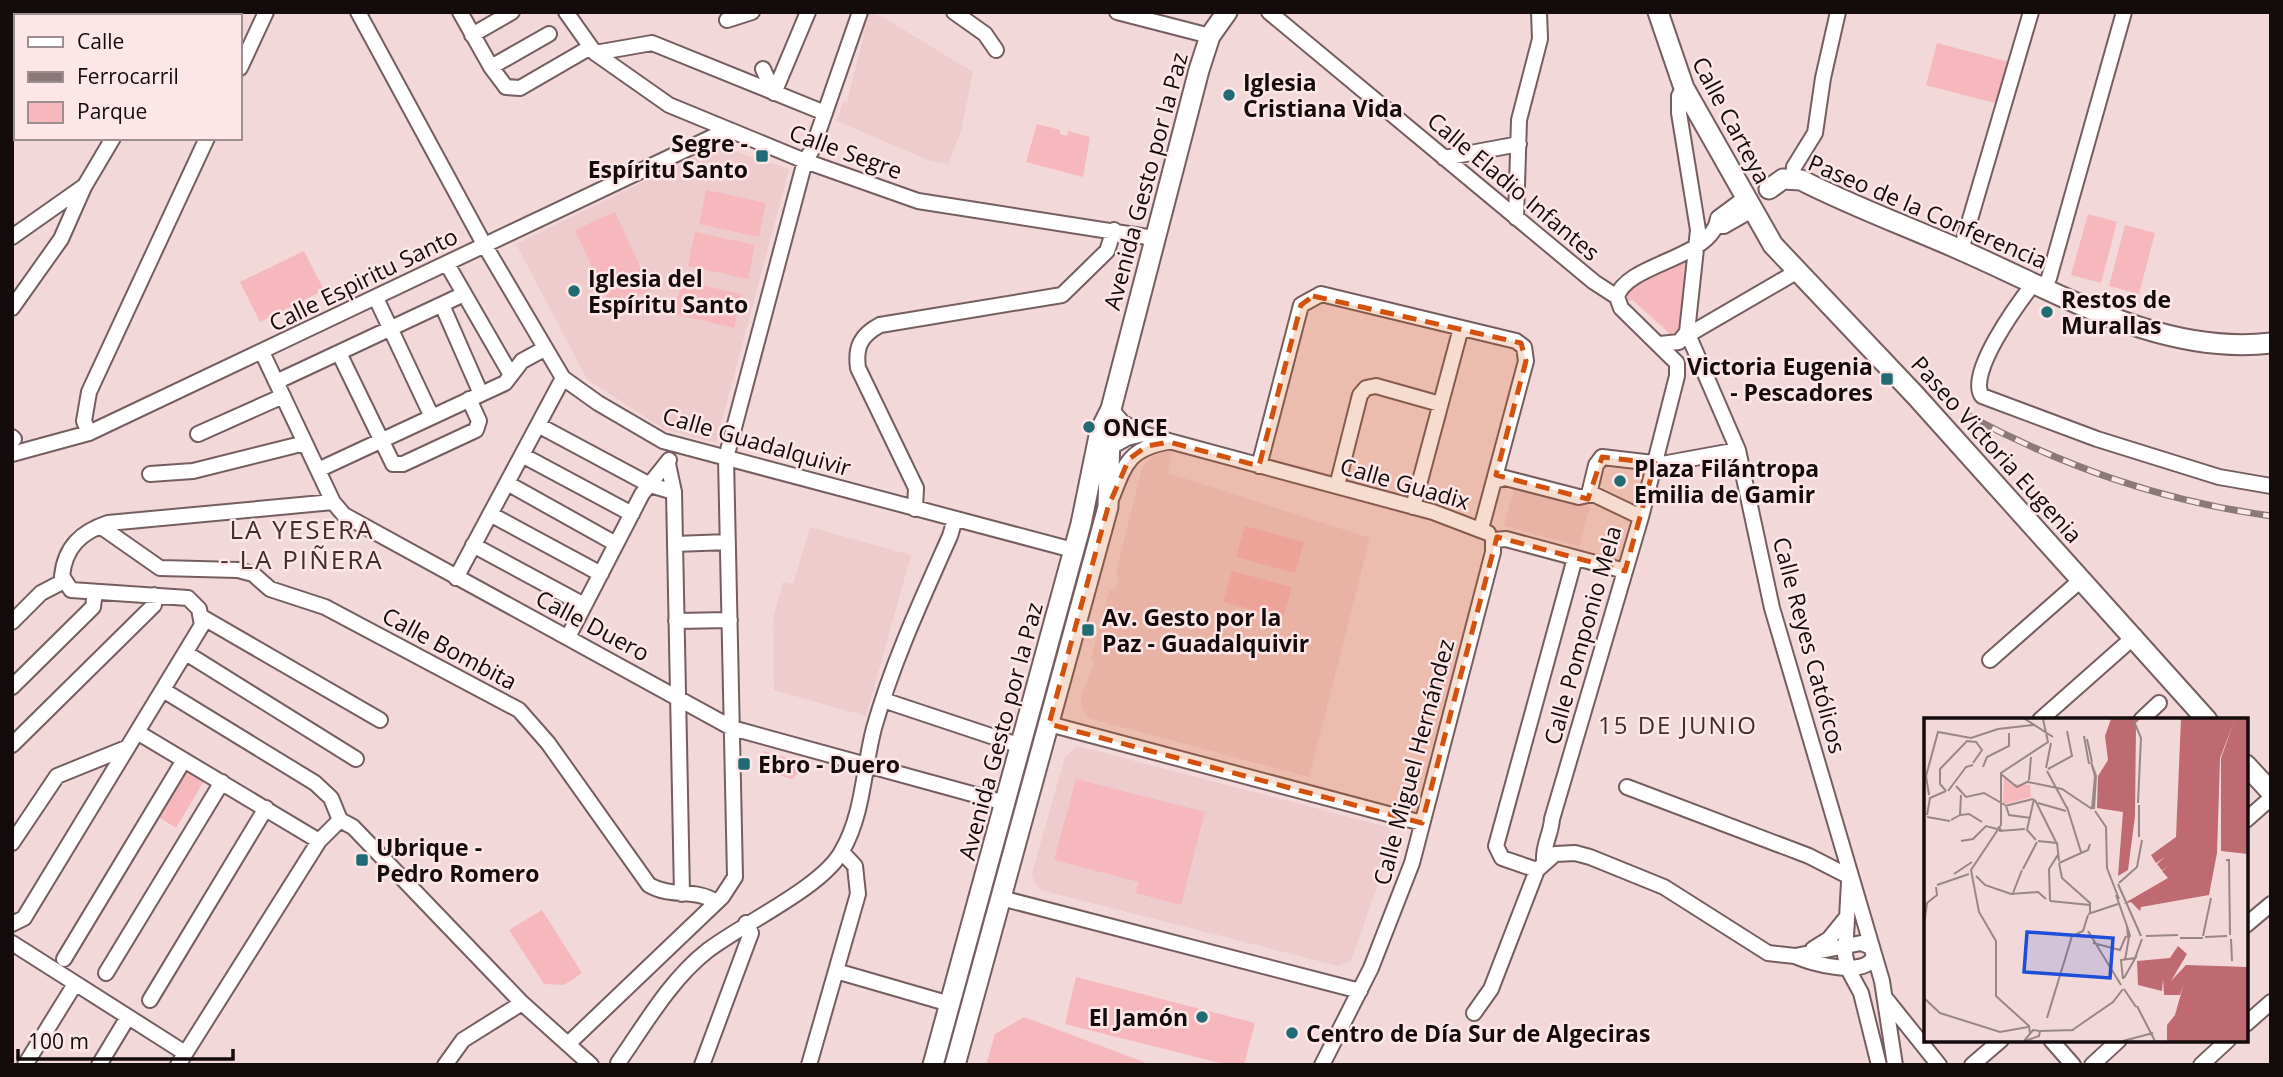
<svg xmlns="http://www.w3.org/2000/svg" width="2283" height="1077" viewBox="0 0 2283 1077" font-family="'Open Sans',sans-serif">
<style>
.built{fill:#eecbcc}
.green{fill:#f6b8bc}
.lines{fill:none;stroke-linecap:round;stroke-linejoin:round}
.street-casing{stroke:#745e5f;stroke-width:18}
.secondary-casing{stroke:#745e5f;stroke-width:23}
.street{stroke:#fff;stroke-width:14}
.secondary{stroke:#fff;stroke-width:19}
.rail-casing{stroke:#8b797a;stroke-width:7}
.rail{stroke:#fce6e7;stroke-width:4.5;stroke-dasharray:13;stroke-linecap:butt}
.marked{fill:#d3510c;fill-opacity:0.2;stroke:#d3510c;stroke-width:5;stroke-dasharray:14 9;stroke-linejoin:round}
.poi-dot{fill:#216b75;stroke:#fce6e7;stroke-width:2.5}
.labels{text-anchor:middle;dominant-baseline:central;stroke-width:5;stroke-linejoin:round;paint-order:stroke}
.poi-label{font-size:23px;font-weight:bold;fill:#130b0c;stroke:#fce6e7;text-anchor:start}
.street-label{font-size:23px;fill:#130b0c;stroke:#fce6e7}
.neighbourhood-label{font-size:24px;letter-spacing:2px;fill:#412c2e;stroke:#fce6e7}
.quarter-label{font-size:26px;letter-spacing:2px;fill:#412c2e;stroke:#fce6e7}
.inset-river{fill:none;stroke:#bf6971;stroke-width:3.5}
.inset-road{fill:none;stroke:#998687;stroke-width:2}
.view{fill:#1d4ed8;fill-opacity:0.15;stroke:#1d4ed8;stroke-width:3.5}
.inset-edge{fill:none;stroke:#130b0c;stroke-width:3.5}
</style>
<rect width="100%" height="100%" fill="#f3d8d9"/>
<!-- built -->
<path class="built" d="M866,12L881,16L973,72L961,131L948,164L928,160L837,121L843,102H847L864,35L860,33Z
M722,147L789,169L716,443L665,430L587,379L516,244L713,148Z
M1161,451H1173L1167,473L1370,538L1309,777L1088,718L1082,708L1081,697L1094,664L1091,658L1109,591L1116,588L1119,578L1116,572L1143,465Z
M1515,487L1590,507L1579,546L1504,526Z
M810,527L911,555L866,716L774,690L773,619L783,582L793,584Z
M1077,746L1388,827L1393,841L1351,961L1338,966L1041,890L1034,883L1032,873L1065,757Z"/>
<!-- green -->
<path class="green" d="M1937,43L2009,62L1998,104L1926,85Z
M1037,124L1060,130V134L1067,136L1068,131L1090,137L1083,177L1026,162Z
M706,190L766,203L759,237L699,224Z
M615,212L651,290L611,308L575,230Z
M2088,214L2117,222L2101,283L2071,275Z
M2125,225L2155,233L2139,294L2109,286Z
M695,232L755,245L748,279L688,266Z
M304,251L324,290L260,322L240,282Z
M1680,261H1686L1691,267L1679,330L1672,338L1661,339L1670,334L1633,300L1624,303L1626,290Z
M682,281L742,294L734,328L674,314Z
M1245,526L1304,542L1295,573L1236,557Z
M1087,533L1093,534L1007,852L999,851Z
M1232,571L1292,587L1283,618L1223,602Z
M763,751L808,764L792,779L776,774Z
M189,772L204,781L176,828L159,817L185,773Z
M1076,779L1205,812L1181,905L1136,893L1139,882L1054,860Z
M542,910L582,973L564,985L544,984L509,930Z
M1076,977L1255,1023L1244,1065H1228L1065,1024Z
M1024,1017L1152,1065H986L995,1034Z"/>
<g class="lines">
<defs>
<path id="street" d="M358,12L485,246L563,378L598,403L663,441L1073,550
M460,12L491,67L506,87L520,88L589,48
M566,12L595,53L669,105L805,161L918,201L1154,238
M954,12L985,34L996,50
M1117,12L1210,36
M1269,12L1594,282L1617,297L1621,308L1677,363V376L1641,517L1552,819C1551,835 1543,844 1544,861
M67,16L69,12
M174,16L175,12
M727,20L752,12
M472,35L512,12
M595,53L652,43L825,113
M491,67L549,34
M240,68L266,12
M763,69L774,93
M1684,88L1679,96V113L1698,230L1687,332L1738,450L1772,608L1882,981L1895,1065
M774,93L808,12
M12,127L16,120
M1444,158L1519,144
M1793,179L1794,167L1815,133L1823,78L1838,12
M1516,218L1519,120L1540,39L1539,12
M1717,226H1724L1752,210
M12,237L83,187
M1961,250L2031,12
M447,264L511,375
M2034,283C2019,302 1966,374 1982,396L2097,439L2219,477L2271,486
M2044,286L2049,278L2124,12
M1617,297C1626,263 1713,259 1718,218L1745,198
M376,298L432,417
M442,305L481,394
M12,308L61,239L84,187L113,138
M1660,344L1679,342L1687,332H1693L1798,271
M262,352L333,502L344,515L732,728L1005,803
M339,353L393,464H403L476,430L479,421L469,399
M276,382L464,294
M1111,409L1122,422L1143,434L1433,512L1488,533
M538,425L650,485L674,492
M89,433L84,421L89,392L207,138
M198,434L283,396
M12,437L14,439
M1103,451L1127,438L1143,434
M12,454L89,433L727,130
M522,455L632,514
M668,464L674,492L682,894
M1259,466L1301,305L1321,294L1516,341L1524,347L1526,361L1481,529
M318,470L505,383L522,361L544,349
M150,474L193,471L305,443
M1494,481L1505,478L1579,497L1593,494L1641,517
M507,483L616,544
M1337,486L1360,395L1366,388L1376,386L1440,404
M1589,494L1596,465L1602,457L1662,464L1738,450
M1112,497C1125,464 1129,449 1167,442
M1413,507L1461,328
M915,509L916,488L858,368C855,347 861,335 880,325L1062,295L1107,251L1114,230
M490,514L601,574
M100,526L160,568L238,570L253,574L270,589L325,607L519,710L548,743L649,885C671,898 696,888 716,902
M1493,540L1506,539L1625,571
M675,544L728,542
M473,545L584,605
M456,578L563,378
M202,617L380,720
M676,621L730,620
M12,622L41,593L64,581
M568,637L642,494L669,460
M186,653L356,759
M1990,660L2082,579
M12,687L93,607L95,592
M163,690L315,783L331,798L340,820
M883,700L1021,746
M2040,720L2135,636
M2141,720L2159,703
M1049,724L1422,823
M137,732L319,841
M12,745L154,605V595
M1627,787L1809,856L1850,877
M340,820L353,827L522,1003L591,1065
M2246,820L2271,798
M12,843L57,776L126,748
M1537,870L1502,858L1496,846L1575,558
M1849,882L1845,955L1848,969L1861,993L1879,1065
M1001,898L1360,991
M12,924L24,918L202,625L199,609L188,598L71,590L62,576C65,547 81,532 108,523L333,502
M2246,925L2271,904
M12,943L185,1053
M1813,949L1829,939L1846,918
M64,959L184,760
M836,971L950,1004
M106,973L222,782
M1886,999L1939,1065
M150,1000L266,808
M1474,1013L1491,989L1537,870L1555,854L1575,853L1590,857L1664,887L1768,953L1795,956L1861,943L1871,947L1874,956C1866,978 1812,964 1795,956
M2246,1024L2271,1002
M2051,1040L2073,1065
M568,1044L722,897L735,877L726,458L805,161L812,150L860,12
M618,1063C644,1026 670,980 707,951C742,924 823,887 842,851C864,812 863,770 874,728C893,661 922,599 950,536L955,519
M25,1065L75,984
M99,1065L128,1017
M178,1065L319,841L340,820
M445,1065L463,1040L522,1003
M702,1065L751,933L746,923
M809,1065L858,894L855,866L842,852
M1322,1065L1371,968L1412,863L1493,552V540
M1972,1065L2001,1040
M2092,1065L2119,1040
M2201,1065L2228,1040"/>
<path id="secondary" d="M1658,12L1684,88L1773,245L1915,395L2207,720
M1769,189L1783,179L1801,180C1854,207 1909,227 1963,251C2059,293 2162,356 2271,343
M2246,765L2271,792
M933,1065L1081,524L1100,431L1111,409L1199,70L1210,36L1227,12
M955,1065L1108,507L1110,435"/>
</defs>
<!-- street casing -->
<use href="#street" class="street-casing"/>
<!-- secondary casing -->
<use href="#secondary" class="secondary-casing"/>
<!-- street -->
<use href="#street" class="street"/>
<!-- secondary -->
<use href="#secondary" class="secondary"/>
<defs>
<path id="rail" d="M1969,416C2065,467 2162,501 2271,516"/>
</defs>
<!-- rail casing -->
<use href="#rail" class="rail-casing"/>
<!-- rail -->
<use href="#rail" class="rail"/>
</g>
<!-- marked area -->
<path class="marked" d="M1313,296L1521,343L1526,361L1496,475L1588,499L1602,457L1655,463L1625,571L1497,537L1422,823L1049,724L1108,507L1129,459L1147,446L1169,442L1259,466L1301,305Z"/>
<!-- markers -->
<g class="poi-dot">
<circle cx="1229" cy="95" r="7"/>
<rect x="755" y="149" width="14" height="14" rx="3.5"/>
<circle cx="574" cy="291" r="7"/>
<circle cx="2047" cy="312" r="7"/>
<rect x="1880" y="372" width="14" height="14" rx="3.5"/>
<circle cx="1089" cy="427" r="7"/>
<circle cx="1620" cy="481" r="7"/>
<rect x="1081" y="623" width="14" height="14" rx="3.5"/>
<rect x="737" y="757" width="14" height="14" rx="3.5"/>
<rect x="355" y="853" width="14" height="14" rx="3.5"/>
<circle cx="1202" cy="1017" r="7"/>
<circle cx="1292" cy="1033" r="7"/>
</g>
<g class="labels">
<!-- poi labels -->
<g class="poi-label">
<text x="1243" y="82">Iglesia<tspan x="1243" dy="26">Cristiana Vida</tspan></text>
<text x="748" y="143" text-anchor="end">Segre -<tspan x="748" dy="26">Espíritu Santo</tspan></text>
<text x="588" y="278">Iglesia del<tspan x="588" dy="26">Espíritu Santo</tspan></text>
<text x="2061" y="299">Restos de<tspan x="2061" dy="26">Murallas</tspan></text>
<text x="1873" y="366" text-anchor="end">Victoria Eugenia<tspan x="1873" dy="26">- Pescadores</tspan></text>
<text x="1103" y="427">ONCE</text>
<text x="1634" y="468">Plaza Filántropa<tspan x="1634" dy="26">Emilia de Gamir</tspan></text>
<text x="1102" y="617">Av. Gesto por la<tspan x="1102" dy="26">Paz - Guadalquivir</tspan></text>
<text x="758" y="764">Ebro - Duero</text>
<text x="376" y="847">Ubrique -<tspan x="376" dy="26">Pedro Romero</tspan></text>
<text x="1188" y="1017" text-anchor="end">El Jamón</text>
<text x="1306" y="1033">Centro de Día Sur de Algeciras</text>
</g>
<!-- street labels -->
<g class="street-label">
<text transform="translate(1732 120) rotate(62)">Calle Carteya</text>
<text transform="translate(846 151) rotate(20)">Calle Segre</text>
<text transform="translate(1145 181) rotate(-75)">Avenida Gesto por la Paz</text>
<text transform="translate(1514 186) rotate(40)">Calle Eladio Infantes</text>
<text transform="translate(1928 211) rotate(23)">Paseo de la Conferencia</text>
<text transform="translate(363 279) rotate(-26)">Calle Espiritu Santo</text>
<text transform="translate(757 441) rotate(16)">Calle Guadalquivir</text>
<text transform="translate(1997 449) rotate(48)">Paseo Victoria Eugenia</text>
<text transform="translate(1405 483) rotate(16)">Calle Guadix</text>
<text transform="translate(593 625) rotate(28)">Calle Duero</text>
<text transform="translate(1582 635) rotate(-74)">Calle Pomponio Mela</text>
<text transform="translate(1810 645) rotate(75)">Calle Reyes Católicos</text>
<text transform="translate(450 648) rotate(28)">Calle Bombita</text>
<text transform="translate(1000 731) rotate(-75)">Avenida Gesto por la Paz</text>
<text transform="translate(1413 762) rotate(-75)">Calle Miguel Hernández</text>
</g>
<!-- neighbourhood labels -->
<g class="neighbourhood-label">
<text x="1678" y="724">15 DE JUNIO</text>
</g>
<!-- quarter labels -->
<g class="quarter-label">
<text x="302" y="529">LA YESERA<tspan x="302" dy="30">- LA PIÑERA</tspan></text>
</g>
</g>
<!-- overview -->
<g transform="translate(1924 718)">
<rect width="324" height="324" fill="#f3d8d9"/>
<path d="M80,58L88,66L106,67L107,79L79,87Z" fill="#f6b8bc"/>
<path d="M187,1H216L212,5L211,98L204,152L194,158L199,94L173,90L174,58L184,42L181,18ZM257,1H324V136L297,133V40L310,4L296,40L293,135L285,177L217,189L216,193L207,184L199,186L244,160L238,153L246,146L238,152L233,146L241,139L232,145L227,137L252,119ZM254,228L263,236L247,263L262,247L324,249V323H243V307L251,297L260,265L256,277H240L239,261L238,273L214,267L213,243L246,240Z" fill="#bf6971"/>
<path class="inset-river" d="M248,141L266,116L293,1M237,151L261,132L269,116L296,1"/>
<path class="inset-road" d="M101,1L129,19M209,1L217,20L214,85M160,18L165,46M163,21L168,44M59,49L63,39L85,28V15M122,50L127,25M124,51L148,38L143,13M123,53L144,92M77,56L93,69L105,63M105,62L107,39M104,64L138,71L168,91M32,68L42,79L60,75L81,87M22,73L16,66V51L43,23L52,24L58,32L49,45M24,73L42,49L49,47M5,77L2,58L14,14L47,20L74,11L109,7M110,81L103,112L112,122M111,82L132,124M114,85L142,93M215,87V119M81,88L109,81M82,88L85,97L107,100M143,89L157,134M168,91L171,58L167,44L172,58L170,91M171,93L182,109L183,150L195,181M3,97L6,80L22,73M36,97L45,96L58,104M3,99L26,103M27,102L36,97L37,77M78,113L74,109L76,113L101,111M37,123L49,121L62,108L73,111M114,123L133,125L135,143M302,142H305L306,217M135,145L138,160L166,185V195M135,145L164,132L166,126M99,151L113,124M30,156L48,144M52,158L61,167L87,176L114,174L122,181M195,165L213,149L218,122M194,166L217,218M13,167L45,156M89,175L98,152M192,177L204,211L206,218L204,219L203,208M126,183L125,151L135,135M126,183L166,187M164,196L194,186M0,206L3,185L13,177L12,169M164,213L197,267M222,218L254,217M279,218L287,180M281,219L303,218M256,220H279M307,221L308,243M169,225L196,232L202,218M201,242L205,219M200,260L213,237M199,261L197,242L211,240L218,221M200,271L212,289M0,280L16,295L76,314L104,309M213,288L231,323M123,300L148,218L159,213L164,197M116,313L150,312M147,313L189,284L199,271M106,315L105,308L72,278V223L55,194L47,152L77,107V55L124,24L119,1M100,323L109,312L116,313L115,318L101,323M199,323L229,315"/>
<path class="view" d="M103,214L189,220L186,260L100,254Z"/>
<rect width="324" height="324" class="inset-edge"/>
</g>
<!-- border -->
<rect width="2283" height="1077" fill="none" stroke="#130b0c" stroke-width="28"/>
<!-- legend -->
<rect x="14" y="14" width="228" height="126" fill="#fce6e7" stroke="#9f8e8f" stroke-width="2"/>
<rect x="28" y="37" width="35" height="10" fill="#ffffff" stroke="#9f8e8f" stroke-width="2"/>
<text x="77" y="49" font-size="21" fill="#130b0c">Calle</text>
<rect x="28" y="72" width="35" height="10" fill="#8b797a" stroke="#9f8e8f" stroke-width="2"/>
<text x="77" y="84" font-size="21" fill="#130b0c">Ferrocarril</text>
<rect x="28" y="102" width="35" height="21" fill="#f6b8bc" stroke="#9f8e8f" stroke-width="2"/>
<text x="77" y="119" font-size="21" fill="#130b0c">Parque</text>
<!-- scale -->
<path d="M18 1049v10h215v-10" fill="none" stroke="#130b0c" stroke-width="3.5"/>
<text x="28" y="1049" font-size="21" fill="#130b0c" stroke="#fce6e7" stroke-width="5" paint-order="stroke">100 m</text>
</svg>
